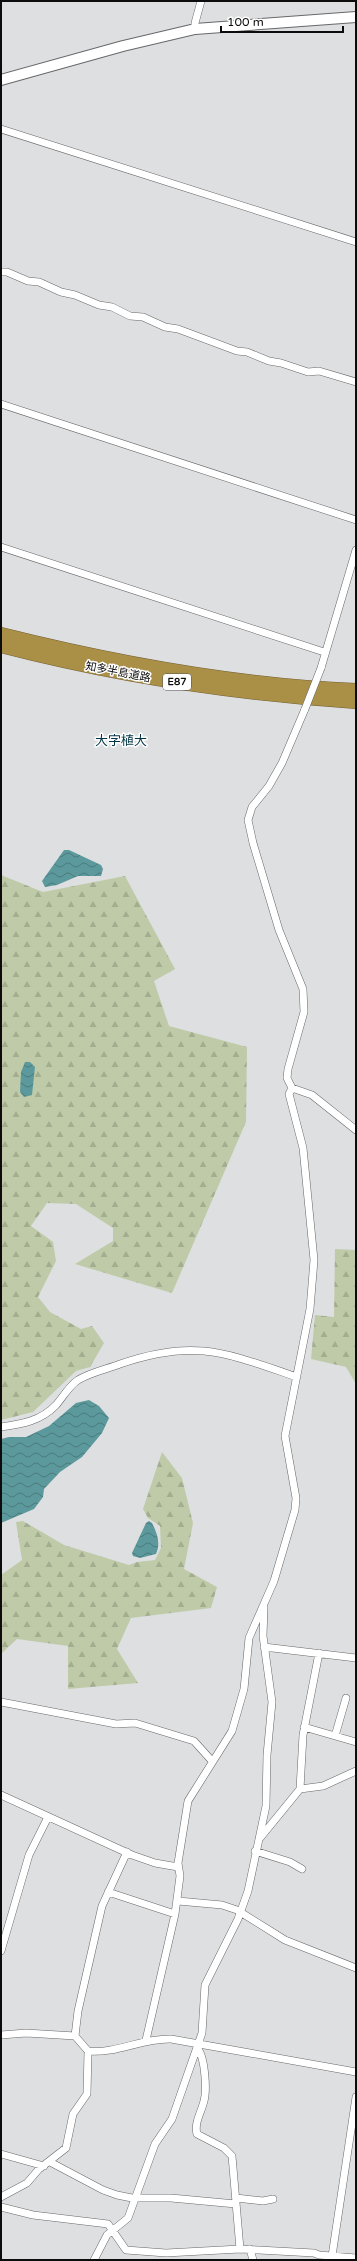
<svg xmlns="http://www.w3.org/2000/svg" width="357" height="2261" viewBox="0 0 357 2261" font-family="'Varela Round','Noto Sans JP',sans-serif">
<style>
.forest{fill:url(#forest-firs)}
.water{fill:url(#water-waves)}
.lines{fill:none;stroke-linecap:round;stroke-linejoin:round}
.street-casing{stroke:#67686a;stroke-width:8}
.secondary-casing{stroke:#67686a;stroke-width:12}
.highway-casing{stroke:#736133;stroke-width:14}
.street{stroke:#fff;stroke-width:7}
.secondary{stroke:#fff;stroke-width:10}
.highway{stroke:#aa8f47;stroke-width:13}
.street-bridge-casing{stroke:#67686a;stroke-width:8;stroke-linecap:butt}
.street-bridge{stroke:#fff;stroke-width:7}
.labels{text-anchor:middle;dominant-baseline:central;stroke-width:3;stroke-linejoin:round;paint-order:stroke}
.shield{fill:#fff;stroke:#555556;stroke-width:1}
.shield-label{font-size:10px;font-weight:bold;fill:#0c0c0d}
.street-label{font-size:11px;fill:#0c0c0d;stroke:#fff}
.quarter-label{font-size:13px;fill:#003446;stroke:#fff}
</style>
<defs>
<pattern id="forest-firs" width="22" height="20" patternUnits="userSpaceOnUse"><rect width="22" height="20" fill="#bfcba8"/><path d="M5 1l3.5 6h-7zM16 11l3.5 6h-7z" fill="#a3ad8f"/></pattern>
<pattern id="water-waves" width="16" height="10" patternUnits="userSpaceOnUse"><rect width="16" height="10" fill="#5c999c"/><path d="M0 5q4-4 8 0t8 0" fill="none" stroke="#4a7b7e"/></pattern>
</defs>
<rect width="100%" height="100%" fill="#dedfe1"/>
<!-- forest -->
<path class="forest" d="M1,875L43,892L125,876L175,969L154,981L169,1026L247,1047L246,1122L172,1293L75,1264L113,1241V1228L76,1204L47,1203L31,1226L53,1242L56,1261L38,1297L50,1312L81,1329L92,1326L104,1343L90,1367L76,1371L33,1412L1,1420Z
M335,1249L356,1250V1384L346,1367L311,1359L315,1315L334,1317Z
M162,1452L182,1478L193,1523L184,1569L217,1587L211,1608L131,1618L117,1649L138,1683L68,1689V1646L17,1639L1,1654V1575L22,1560L16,1522L23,1521L64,1545L129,1565L137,1562L155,1560L161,1548L160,1526L148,1518L143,1509Z"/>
<!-- water -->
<path class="water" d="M64,850H69L101,865L103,869L101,876H78L57,885L45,887L42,881Z
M25,1062H30L35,1067L32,1095L24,1097L20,1092L21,1072Z
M89,1400L99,1406L109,1418L102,1433L82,1457L60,1472L44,1489L43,1497L34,1509L1,1523V1439L9,1437H26L49,1426L76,1403Z
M149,1521L152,1523C157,1533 161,1543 156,1554L140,1558L133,1556L132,1553L146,1523Z"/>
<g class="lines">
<defs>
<path id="street" d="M195,29V23L201,1
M1,129L356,242
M1,272H7L28,281L39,282L61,292L75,295L99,305L112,307L130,316L143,317L165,327L178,329L237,351L247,352L269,361L281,363L308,372L319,371L356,382
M1,404L356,520
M1,547L324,652
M321,668L356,550
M292,1088L287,1078L288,1069L304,1012L303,989L279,930L253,843L248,820L252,807L269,786L282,763L305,709
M1,1427C22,1424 41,1421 56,1405C63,1397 69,1386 78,1380C91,1372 107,1369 120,1364C195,1338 226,1353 297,1377
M264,1647L356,1658
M1,1702L116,1724L135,1723L194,1741L212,1761
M304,1727L356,1742
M335,1736L346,1698
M300,1789L323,1786L356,1771
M1,1795L132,1855L155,1863L178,1867
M260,1838L300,1789L303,1735L319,1653
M255,1851L290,1862L302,1869
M127,1852L102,1906L78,2011L75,2036L88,2051C116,2054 142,2038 171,2039L356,2072
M108,1892L175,1914
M178,1901L222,1905L237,1910L285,1940L356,1968
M1,1951L29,1855L48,1817
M1,2035L26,2033L75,2036
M146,2040L175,1914L180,1876L178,1863L188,1801L232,1731L244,1689L249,1638L274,1581L295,1510L296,1498L285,1436L310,1309L314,1260L303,1148L289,1094L292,1088L312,1095L356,1130
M198,2049C205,2058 207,2090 204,2101C201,2113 194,2123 197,2134L224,2148L232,2156L240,2249
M1,2154L44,2166
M50,2162L103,2190L117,2195L132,2198H171L236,2204
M1,2197L27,2183L39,2169L66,2148L73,2114L87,2094L88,2051
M236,2198L263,2201L273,2199
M1,2207L33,2215L108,2224L126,2250L166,2253L240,2249L314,2253L319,2255L356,2258
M250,2249L253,2260
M332,2256L356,2097
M94,2260L107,2235L128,2218L155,2144L172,2119L202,2033L205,1985L238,1919L248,1891L266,1806L267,1755L272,1702L263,1636L264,1607"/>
<path id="secondary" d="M1,80L123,46L195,29L356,17"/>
<path id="highway" d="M1,634C117,663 236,685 356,690
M1,646C117,676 236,694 356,702"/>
</defs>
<!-- street casing -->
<use href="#street" class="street-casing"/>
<!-- secondary casing -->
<use href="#secondary" class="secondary-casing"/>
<!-- highway casing -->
<use href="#highway" class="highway-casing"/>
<!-- street -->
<use href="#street" class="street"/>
<!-- secondary -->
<use href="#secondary" class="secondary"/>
<!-- highway -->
<use href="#highway" class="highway"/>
<defs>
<path id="street-bridge" d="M305,709L321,668"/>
</defs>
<!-- street-bridge casing -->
<use href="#street-bridge" class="street-bridge-casing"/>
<!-- street-bridge -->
<use href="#street-bridge" class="street-bridge"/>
</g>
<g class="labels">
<!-- shield labels -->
<rect class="shield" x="163" y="674" width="28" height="16" rx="3"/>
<g class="shield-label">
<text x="177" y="682">E87</text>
</g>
<!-- street labels -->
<g class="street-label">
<text transform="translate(118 672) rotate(11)">知多半島道路</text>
</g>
<!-- quarter labels -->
<g class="quarter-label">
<text x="121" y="741">大字植大</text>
</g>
</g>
<!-- border -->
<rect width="357" height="2261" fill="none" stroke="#0c0c0d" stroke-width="4"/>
<!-- scale -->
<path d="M221 26v6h122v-6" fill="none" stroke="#0c0c0d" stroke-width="2"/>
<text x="227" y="26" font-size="12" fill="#0c0c0d" stroke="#ffffff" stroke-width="3" paint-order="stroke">100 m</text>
</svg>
